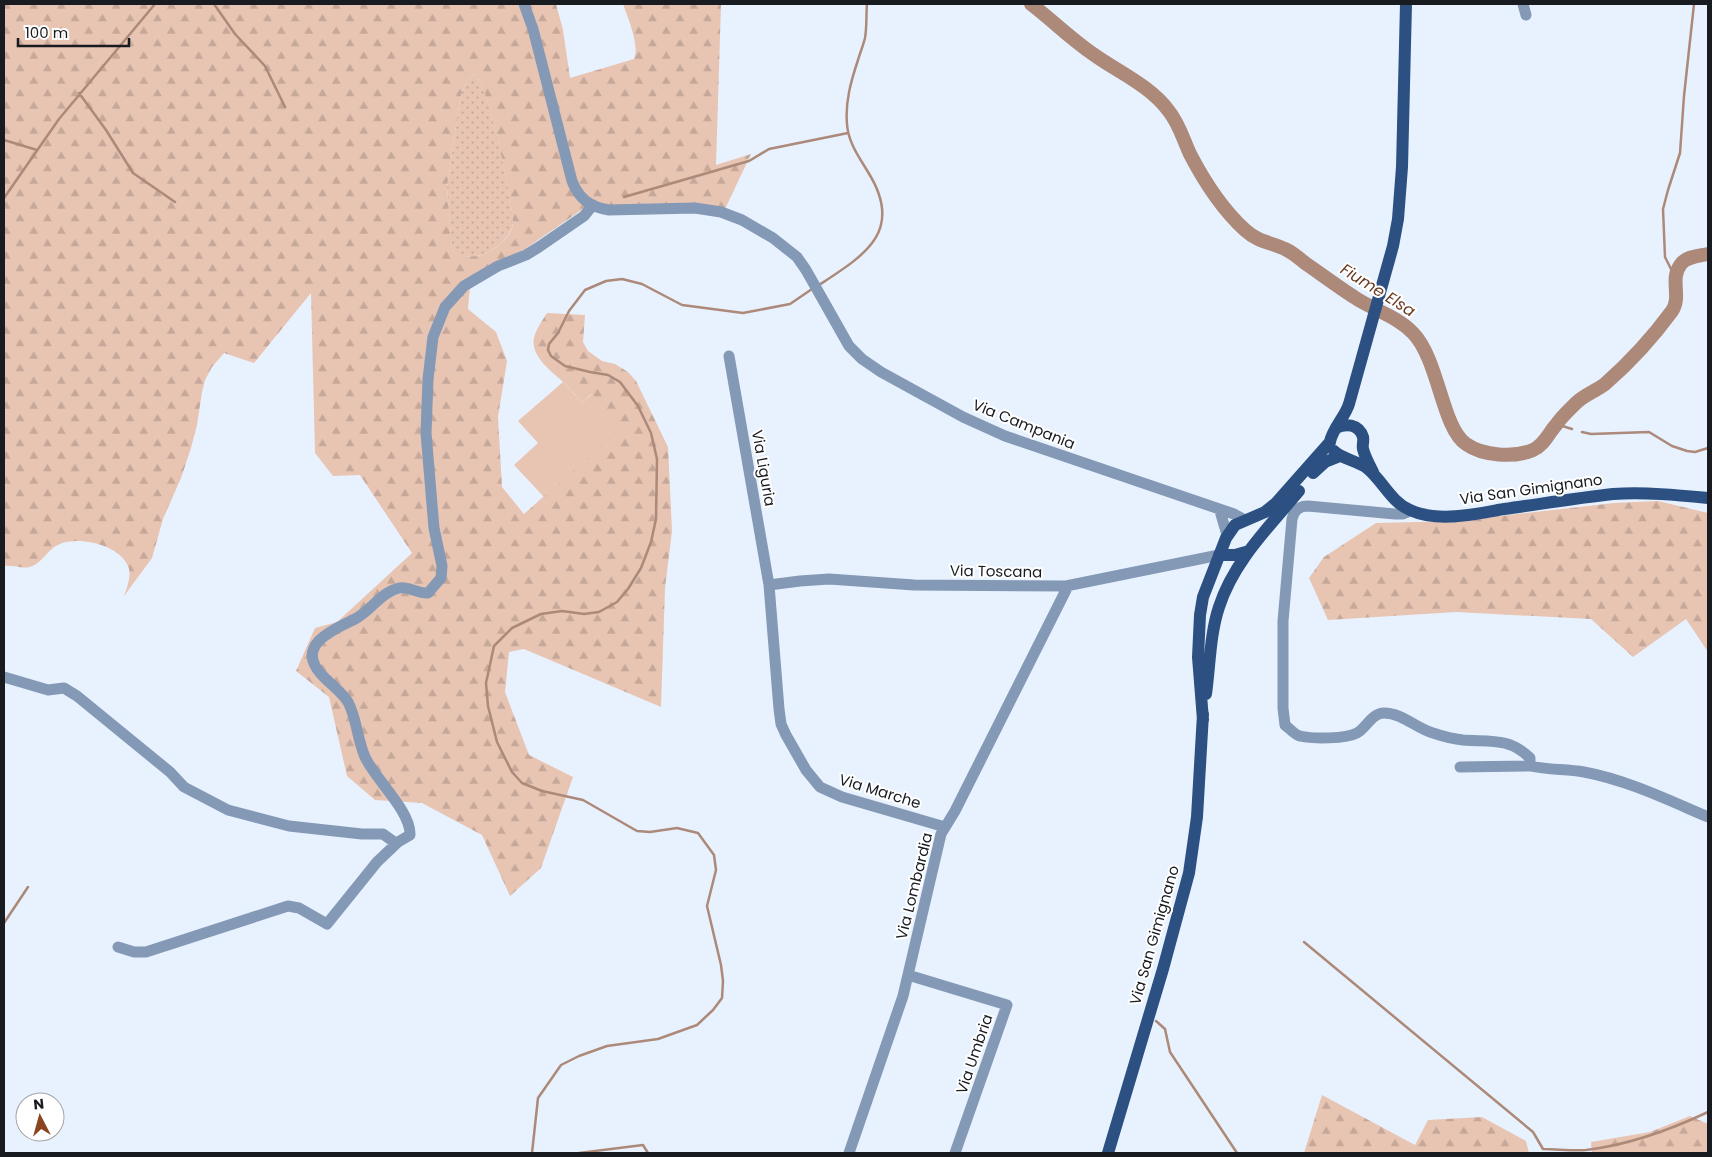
<svg xmlns="http://www.w3.org/2000/svg" width="1712" height="1157" viewBox="0 0 1712 1157" font-family="Poppins,sans-serif">
<style>
.grass{fill:url(#grass-dots)}
.forest{fill:url(#forest-firs);fill-rule:evenodd}
.park{fill:#e8c4b3}
.lines{fill:none;stroke-linecap:round;stroke-linejoin:round}
.stream{stroke:#ac8979;stroke-width:2.5}
.river{stroke:#ac8979;stroke-width:14}
.minor{stroke:#8499b6;stroke-width:11}
.major{stroke:#2b5081;stroke-width:12}
.labels{text-anchor:middle;dominant-baseline:central;stroke-width:4;stroke-linejoin:round;paint-order:stroke}
.street-label{font-size:15px;fill:#181b20;stroke:#fff}
.water-label{font-size:16px;font-style:italic;fill:#6b3a21;stroke:#fff}
</style>
<defs>
<pattern id="grass-dots" width="8" height="8" patternUnits="userSpaceOnUse" patternTransform="scale(1.25)"><rect width="8" height="8" fill="#e8c4b3"/><path d="M2 2h.1M6 6h.1" fill="none" stroke="#c6a89a" stroke-width="1.8" stroke-linecap="round"/></pattern>
<pattern id="forest-firs" width="22" height="20" patternUnits="userSpaceOnUse" patternTransform="scale(1.25)"><rect width="22" height="20" fill="#e8c4b3"/><path d="M5 1l3.5 6h-7zM16 11l3.5 6h-7z" fill="#c6a89a"/></pattern>
</defs>
<rect width="100%" height="100%" fill="#e8f2ff"/>
<!-- grass -->
<path class="grass" d="M474,74C479,80 482,86 485,93C492,112 517,214 512,228C507,241 490,254 477,256C467,257 458,258 452,250L447,187L460,99C463,88 465,81 474,74Z"/>
<!-- forest -->
<path class="forest" d="M4,4H556L563,30L570,78L634,59C640,46 628,18 623,4H721L716,165L751,154L725,209H583L470,287L468,309L496,332L507,361L498,417L502,487L524,514L621,427L591,394L582,403C576,396 570,389 563,382C552,372 530,356 534,338C536,329 542,321 547,313L585,315L583,342L588,351L602,361L615,364L628,372L636,381L668,447L672,531L665,588L661,707L524,649L509,652L505,692L529,755L573,777L541,868L510,896L482,835L422,803L375,800L347,776L329,697L296,671L315,628L337,622L412,553L360,475L333,476L315,453L311,293L254,363L224,353L212,367L205,380L202,392L197,425L191,448L181,478L163,519L152,558L124,596C127,588 132,575 128,566C119,545 80,536 60,544C48,548 43,563 30,567C22,569 13,565 4,566ZM474,74C479,80 482,86 485,94C492,113 517,214 512,229C507,241 490,254 477,256C467,257 458,257 452,250L447,187L460,99C463,88 465,81 474,74Z
M1658,501L1708,513V652L1686,619L1633,657L1591,619L1456,612L1328,620L1309,578L1324,557L1376,523L1457,521L1614,503Z
M1322,1095L1415,1145L1428,1120L1482,1117L1526,1141L1529,1153H1304Z
M1690,1116L1708,1124V1153H1592L1591,1142L1650,1132Z"/>
<!-- park -->
<path class="park" d="M563,382L582,403L592,394L622,427L544,497L514,465L538,443L518,421Z"/>
<g class="lines">
<!-- stream -->
<path class="stream" d="M214,4L235,34L265,66L285,107
M79,93L106,130L133,173L175,202
M4,140L37,150
M624,197L749,161L769,149L848,133
M4,198L59,119L155,4
M1675,277L1665,257L1663,209L1668,190L1680,153L1684,96L1694,4
M819,285C865,255 905,231 868,172C859,157 848,142 847,124C845,102 851,81 858,60C860,53 863,46 865,38C867,27 866,15 867,4
M1556,424L1572,429
M1582,432L1591,434L1649,432L1672,446L1687,451L1695,452L1708,448
M4,923L28,887
M1304,942L1533,1132L1543,1149C1557,1149 1572,1151 1586,1150C1628,1145 1670,1130 1708,1112
M1156,1021L1165,1029L1170,1052L1237,1153
M532,1153L538,1098L561,1065L579,1056L607,1046L658,1039L697,1025L713,1010L722,998L723,981L721,965L707,906L716,870L714,855L698,833L677,828L650,832L637,831L583,800L542,791L522,783L512,772L497,742L488,706L486,683L494,646L512,628L541,614L562,611L584,614L599,612L617,602L628,589L641,568L651,542L656,519L657,459L651,433L638,406L620,382L608,375L590,372L565,366L551,356L548,350L549,344L558,333L569,311L585,290L606,281L622,279L642,284L682,305L743,313L790,304L812,289
M579,1153L643,1145L648,1153"/>
<!-- river -->
<path class="river" d="M1031,4C1052,20 1071,39 1093,54C1118,72 1149,85 1168,110C1179,123 1183,139 1190,154C1204,181 1223,210 1245,230C1258,242 1270,242 1285,249C1292,252 1299,258 1305,263C1321,274 1337,286 1354,297C1373,310 1397,316 1413,333C1439,360 1442,428 1466,444C1483,456 1514,458 1533,450C1544,445 1548,434 1556,425C1561,417 1569,410 1576,403C1584,395 1596,391 1605,384C1629,363 1653,337 1672,311C1682,296 1669,279 1681,264C1687,256 1699,256 1708,254"/>
<!-- minor -->
<path class="minor" d="M524,4L533,29L572,181C579,199 590,207 609,210L695,208L721,212L742,220L773,238L797,257L806,270L849,346L862,359L881,372L963,417L1005,436L1234,514L1245,520
M1523,4L1526,15
M729,356L769,585L779,709L781,724L786,735L806,770L820,787L842,797L945,827
M1220,511L1227,535
M1410,511L1403,514H1395L1308,506C1299,506 1294,510 1292,519L1283,621V708L1285,725C1289,728 1295,735 1300,736C1313,739 1346,739 1357,733C1366,728 1372,713 1384,713C1402,713 1416,728 1433,733C1442,736 1453,739 1463,740C1489,742 1509,737 1530,758V766C1548,770 1566,769 1584,772C1627,780 1668,800 1708,817
M769,585L800,581L829,579L914,585L1066,586L1219,555
M4,677L48,690L64,688L77,696L170,772L184,787L228,810L289,826L362,834H383L394,842H398L410,835C411,811 375,779 365,757C357,739 357,719 348,702C341,691 330,684 321,674C295,645 334,629 355,619C371,611 381,592 399,588C409,586 418,594 428,593L441,578L442,566L434,528L426,433L428,379L433,337L445,307L464,286L498,266L526,255L539,247L584,216L593,205
M1460,767L1530,766
M118,947L134,952H146L288,906L299,908L327,924L377,862L398,842
M908,975L1007,1005L955,1153
M849,1153L903,996L941,834L955,811L1068,586"/>
<!-- major -->
<path class="major" d="M1336,428C1346,423 1359,424 1363,437C1364,441 1362,445 1363,449C1365,457 1369,464 1373,472
M1334,451C1340,458 1357,461 1367,468C1383,481 1391,502 1410,510C1439,523 1474,514 1504,509C1540,504 1577,498 1613,494C1645,492 1677,495 1708,498
M1313,473L1325,462L1340,456
M1219,555H1235L1249,551
M1206,694C1210,665 1210,634 1219,607C1234,561 1269,527 1299,491
M1203,720L1198,657L1200,615L1203,597L1226,538L1235,525L1265,512L1276,503L1330,442C1332,429 1345,417 1349,404L1393,246L1398,219L1402,167L1406,4
M1108,1153L1163,969L1189,873L1197,817L1203,714"/>
</g>
<g class="labels">
<!-- street labels -->
<g class="street-label">
<text transform="translate(1024 424) rotate(22)">Via Campania</text>
<text transform="translate(764 468) rotate(80)">Via Liguria</text>
<text transform="translate(1531 489) rotate(-8)">Via San Gimignano</text>
<text transform="translate(996 571) rotate(1)">Via Toscana</text>
<text transform="translate(880 791) rotate(17)">Via Marche</text>
<text transform="translate(914 886) rotate(-76)">Via Lombardia</text>
<text transform="translate(1154 935) rotate(-74)">Via San Gimignano</text>
<text transform="translate(974 1054) rotate(-71)">Via Umbria</text>
</g>
<!-- water labels -->
<g class="water-label">
<text transform="translate(1378 290) rotate(32)">Fiume Elsa</text>
</g>
</g>
<!-- border -->
<rect width="1712" height="1157" fill="none" stroke="#181b20" stroke-width="10"/>
<!-- north arrow -->
<g transform="translate(40 1117) rotate(354)"><circle r="24" fill="#ffffff" stroke="#a3a4a6"/>
<path d="M0-4L9 19L0 12L-9 19Z" fill="#8b451e"/>
<text y="-8" font-size="14" font-weight="bold" text-anchor="middle" fill="#181b20">N</text>
</g>
<!-- scale -->
<path d="M18 38v8h111v-8" fill="none" stroke="#181b20" stroke-width="2.5"/>
<text x="25" y="38" font-size="15" fill="#181b20" stroke="#ffffff" stroke-width="4" paint-order="stroke">100 m</text>
</svg>
